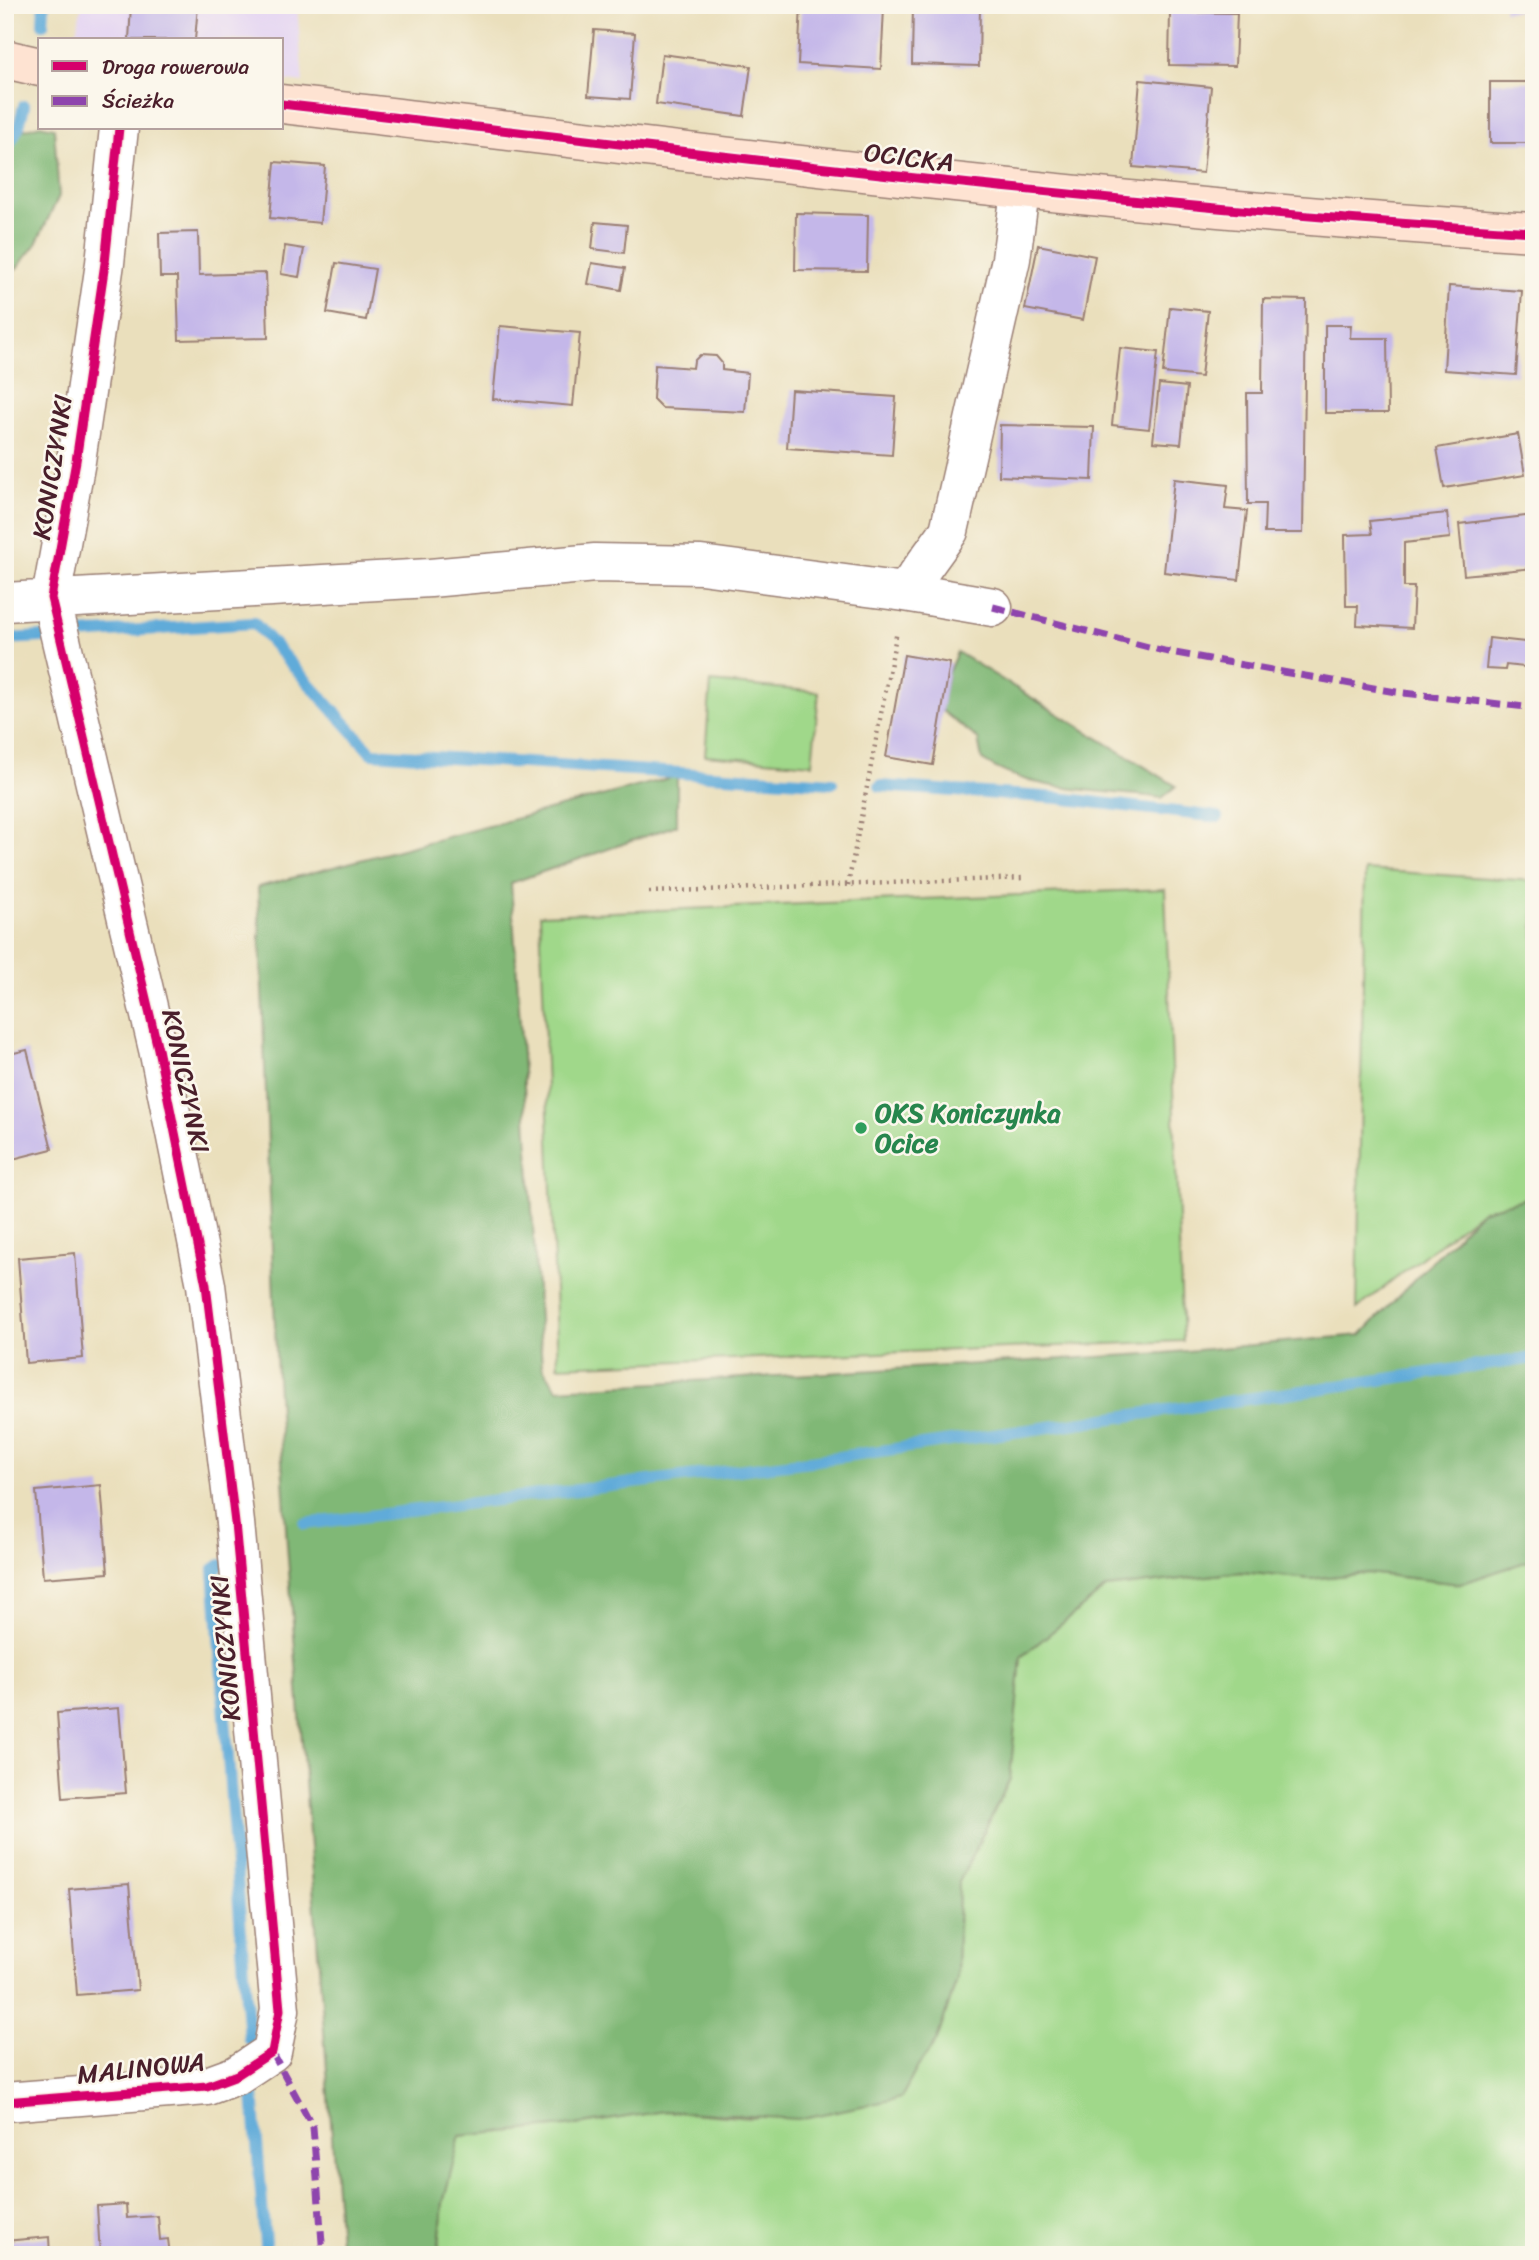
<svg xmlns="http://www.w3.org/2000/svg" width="1539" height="2260" viewBox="0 0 1539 2260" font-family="Sriracha,sans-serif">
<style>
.built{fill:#e3d3f3}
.green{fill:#a0d88a;stroke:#757c5a;stroke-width:2}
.forest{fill:#80b876;stroke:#656c50;stroke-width:2}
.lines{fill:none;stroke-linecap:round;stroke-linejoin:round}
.stream{stroke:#60abd9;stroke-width:12}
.building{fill:#c4b7e9}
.street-casing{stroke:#9a7f74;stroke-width:41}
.secondary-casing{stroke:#9a7f74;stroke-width:41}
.path{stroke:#9a7f74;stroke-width:4.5;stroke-dasharray:2 5;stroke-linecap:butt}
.street{stroke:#fff;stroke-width:38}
.secondary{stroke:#fee3d2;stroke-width:38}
.quiet{stroke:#8e44ad;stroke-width:7;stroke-dasharray:14 7;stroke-linecap:butt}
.cycleway-casing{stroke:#fbf7ec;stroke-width:13}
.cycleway{stroke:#d6006c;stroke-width:9}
.leisure-dot{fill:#2e9e5b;stroke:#fbf7ec;stroke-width:2.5}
.labels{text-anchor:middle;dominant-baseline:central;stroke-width:5;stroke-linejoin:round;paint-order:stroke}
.street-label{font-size:26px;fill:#4a1f2b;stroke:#fbf7ec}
.leisure-label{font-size:26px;font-weight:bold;fill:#27864d;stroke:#fbf7ec;text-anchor:start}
</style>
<rect width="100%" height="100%" fill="#fbf7ec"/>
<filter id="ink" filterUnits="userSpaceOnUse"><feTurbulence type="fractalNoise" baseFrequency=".0143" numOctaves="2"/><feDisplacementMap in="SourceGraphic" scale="14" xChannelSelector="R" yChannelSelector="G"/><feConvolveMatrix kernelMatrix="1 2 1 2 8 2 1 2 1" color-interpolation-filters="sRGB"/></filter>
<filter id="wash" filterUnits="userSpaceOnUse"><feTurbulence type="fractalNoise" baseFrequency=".00686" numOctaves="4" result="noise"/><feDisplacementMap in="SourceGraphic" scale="28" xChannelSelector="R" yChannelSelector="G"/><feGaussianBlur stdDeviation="1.57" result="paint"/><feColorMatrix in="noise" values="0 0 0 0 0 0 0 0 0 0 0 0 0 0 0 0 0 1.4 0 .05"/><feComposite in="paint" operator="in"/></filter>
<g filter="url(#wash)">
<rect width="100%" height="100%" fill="#eadfbc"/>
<!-- built -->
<path class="built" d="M82,5H297L303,83L282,80V40H74Z"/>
<!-- green -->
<path class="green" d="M711,682L819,692L812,764L705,755Z
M1365,870L1534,881V1196L1481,1211L1357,1309Z
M1165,889L1183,1341L558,1366L540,915Z
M1534,1559V2255H438L443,2203L459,2136L576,2125L664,2111L751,2118L901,2098L917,2068L937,2040L957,1979L959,1882L1010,1779L1021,1657L1106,1588L1241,1572L1310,1579L1367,1573L1460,1584Z"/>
<!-- forest -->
<path class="forest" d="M40,125L54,128L59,196L36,244L5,283V135Z
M957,652L1176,786L1162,798C1103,789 1034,794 982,760L978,739L941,710L948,673Z
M677,776V825L511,883L542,1366L557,1389L1164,1353L1361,1335L1481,1211L1534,1196V1559L1460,1584L1367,1573L1310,1579L1241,1572L1106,1588L1021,1657L1010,1779L959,1882L957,1979L937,2040L917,2068L901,2098L798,2119L664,2111L576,2125L460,2136L443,2203L438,2255H341L287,1545L277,1378L258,887Z"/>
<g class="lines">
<!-- stream -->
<path class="stream" d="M43,24L44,5
M5,152L19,126L24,106
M78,634L254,623L372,753L832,783
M5,639L43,637
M880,786L1059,798L1218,817
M305,1524L810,1461L1534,1358
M221,1565L214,1569L249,2039
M253,2093L266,2255"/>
</g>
<g id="blocks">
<!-- building -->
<path class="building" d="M131,5H160L159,11H166V5H198L195,40H129Z
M801,5L884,8L881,69L798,64Z
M913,5H980L979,66L912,64Z
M1504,5H1534V11H1504Z
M1170,12L1237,13L1235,66L1169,65Z
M594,30L635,33L630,99L588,96Z
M662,54L751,66L744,116L656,104Z
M1140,80L1211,87L1203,173L1133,167Z
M1490,82H1534V143H1490Z
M275,162L325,166L320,223L270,218Z
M796,213L868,215L867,271L795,270Z
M595,222L627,225L624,253L592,249Z
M198,232L199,275L266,273L268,338L179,340L177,277H160L159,233Z
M1038,245L1095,256L1083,320L1025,309Z
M285,246L304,249L299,277L281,274Z
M336,263L375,269L366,320L327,313Z
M592,263L625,268L621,290L588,284Z
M1449,286L1522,291L1516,375L1444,370Z
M1263,299L1306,300L1303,533H1264L1265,504H1248L1247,393H1262Z
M1170,307L1208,311L1201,377L1163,373Z
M1325,325H1351L1350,338H1387L1388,413H1325Z
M500,326L580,333L573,406L493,399Z
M1120,348L1158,352L1149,429L1112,425Z
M700,355L716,356L722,363V370L748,373L745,412L662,408L653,399L655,365L693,368L694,361Z
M1159,384L1187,387L1181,444L1153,442Z
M791,390L896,397L892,455L787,448Z
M1000,425L1094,427L1092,480L999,476Z
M1518,434L1525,475L1444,488L1437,448Z
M1174,479L1228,485L1225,509L1247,511L1239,580L1164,572Z
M1447,513L1450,538L1404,543V587H1414L1412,628L1357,625L1358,606H1346L1345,535L1372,534L1370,521Z
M1534,515V568L1464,575L1459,524Z
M1489,638L1534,643V668L1506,665L1505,670L1486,669Z
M904,655L950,663L933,765L886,757Z
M27,1050L52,1149L5,1161V1055Z
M75,1253L83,1358L26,1363L18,1258Z
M101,1485L108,1573L43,1578L36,1491Z
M119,1708L126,1793L63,1798L57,1713Z
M129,1884L138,1990L77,1995L69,1889Z
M126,2204L127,2218L158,2216L160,2240L168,2239L170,2255H100L97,2206Z
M49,2237L50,2255H5V2241Z"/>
</g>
</g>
<g filter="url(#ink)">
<use href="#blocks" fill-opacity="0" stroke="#9a7f74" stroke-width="2"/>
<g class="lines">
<defs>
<path id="street" d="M905,592L949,531L1011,259L1020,192
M5,602L430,578L595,563L701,565L905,592L993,607
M5,2102L207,2086L237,2075L272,2052L280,2010L235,1523L206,1285L158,1049L51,598L76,461L105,263L119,128"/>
<path id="secondary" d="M5,59L40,67
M282,104C699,153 1115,207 1534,232"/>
</defs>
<!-- street casing -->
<use href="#street" class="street-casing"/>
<!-- secondary casing -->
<use href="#secondary" class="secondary-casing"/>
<!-- path -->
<path class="path" d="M848,885L897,631
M649,892L1024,878"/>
<!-- street -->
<use href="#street" class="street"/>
<!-- secondary -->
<use href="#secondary" class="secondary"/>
<!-- quiet -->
<path class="quiet" d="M993,607L1164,651L1396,692L1534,708
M272,2052L313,2127L323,2255"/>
<defs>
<path id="cycleway" d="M282,104C699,153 1115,207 1534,232
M5,2102L207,2086L237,2075L272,2052L280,2010L235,1523L206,1285L158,1049L51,598L76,461L105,263L119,128"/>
</defs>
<!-- cycleway casing -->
<use href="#cycleway" class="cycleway-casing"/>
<!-- cycleway -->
<use href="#cycleway" class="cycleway"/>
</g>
</g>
<!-- markers -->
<circle class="leisure-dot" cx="861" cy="1128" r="7"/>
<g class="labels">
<!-- street labels -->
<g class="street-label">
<text transform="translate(909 157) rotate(7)">OCICKA</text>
<text transform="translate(52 467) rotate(-81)">KONICZYNKI</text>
<text transform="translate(186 1081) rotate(78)">KONICZYNKI</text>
<text transform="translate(225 1648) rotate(-95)">KONICZYNKI</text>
<text transform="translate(141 2068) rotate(-6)">MALINOWA</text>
</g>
<!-- leisure labels -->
<g class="leisure-label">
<text x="875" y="1113">OKS Koniczynka<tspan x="875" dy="30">Ocice</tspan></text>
</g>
</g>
<!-- margin -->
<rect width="1539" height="2260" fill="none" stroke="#fbf7ec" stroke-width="28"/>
<!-- legend -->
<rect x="38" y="38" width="245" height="91" fill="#fbf7ec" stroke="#b4a19f" stroke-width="2"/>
<rect x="52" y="61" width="35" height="10" fill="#d6006c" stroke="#b4a19f" stroke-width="2"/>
<text x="102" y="74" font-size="21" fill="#4a1f2b">Droga rowerowa</text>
<rect x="52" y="96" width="35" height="10" fill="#8e44ad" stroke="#b4a19f" stroke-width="2"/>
<text x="102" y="108" font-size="21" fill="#4a1f2b">Ścieżka</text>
</svg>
